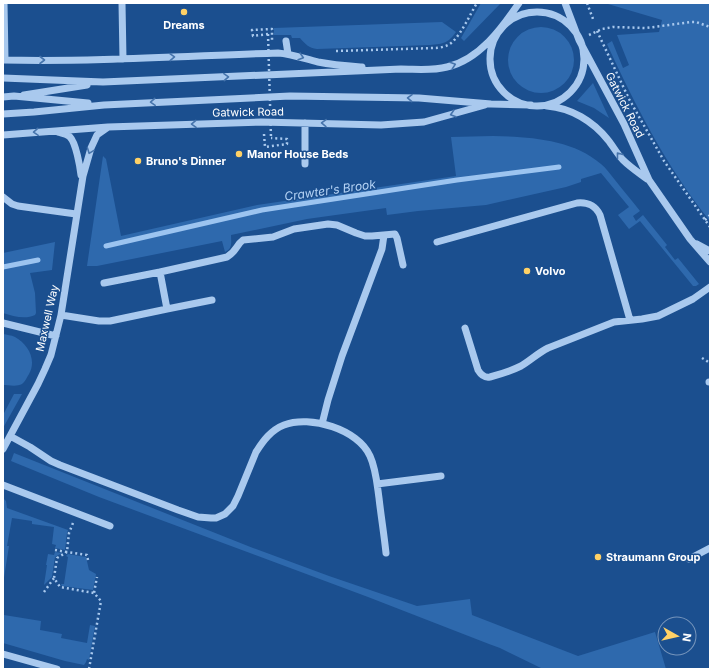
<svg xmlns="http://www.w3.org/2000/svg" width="713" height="672" viewBox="0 0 713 672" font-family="Inter,sans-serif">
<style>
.green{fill:#2e69ad}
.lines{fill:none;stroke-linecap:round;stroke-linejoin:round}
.stream{stroke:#9cc4f0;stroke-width:5}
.path{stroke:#a9c9ee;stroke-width:2.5;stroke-dasharray:2 3;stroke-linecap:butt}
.minor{stroke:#a9c9ee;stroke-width:7}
.path-bridge{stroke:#a9c9ee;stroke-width:2.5;stroke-dasharray:2 3;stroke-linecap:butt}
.oneway{stroke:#4674ac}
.poi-dot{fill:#ffd166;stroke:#1b4f8f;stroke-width:1.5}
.labels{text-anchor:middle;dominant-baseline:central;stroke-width:3;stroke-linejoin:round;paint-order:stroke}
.poi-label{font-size:11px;font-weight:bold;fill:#fff;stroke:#1b4f8f;text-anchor:start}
.street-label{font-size:11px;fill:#fff;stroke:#1b4f8f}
.water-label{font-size:12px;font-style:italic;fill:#b5d3f5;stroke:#1b4f8f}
</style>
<rect width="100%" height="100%" fill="#1b4f8f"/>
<!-- green -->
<path class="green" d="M481,3H501L464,41L461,38Z
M609,3H710V221C667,168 635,105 607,44L612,41L623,68L629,65L617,35L659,32L662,20L608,4Z
M442,22L456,32C448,43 444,44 430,45L317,49C309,48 305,44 300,38H292L291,35H274V28Z
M508 60a33 33 0 1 1 66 0a33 33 0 1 1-66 0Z
M593,83L609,118L594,108L577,101Z
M493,136C529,137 572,139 601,164C606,168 610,174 615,180C623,190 632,201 640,211L633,216L636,221L643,215L667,245L665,247L675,260L678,258L699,284L696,286H693L640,221L629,229L618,215L629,207L601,173L581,179V182L566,187L486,205L418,211L387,215L386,208L307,219L231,235C231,242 233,249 225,252L222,241L97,266H87L103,156L106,159L121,236L257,205L456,176L451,137Z
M55,242L52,270L30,273L35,293L36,313L35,315C25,320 13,316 3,313V253Z
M3,334C7,335 11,335 15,337C28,344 37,360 29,374C27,377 25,382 22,384C17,387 8,385 3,385Z
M14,394H22L3,428V415Z
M14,453L253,548L329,576L417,606L470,599L472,615L578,656L655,632L666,669H543L500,648L489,644L368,597L99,497L11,461Z
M3,498L6,501L7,508L68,530L67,533L65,550L55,548L56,545L52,544L54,527L32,524V521L12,518L7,546H9L3,584Z
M55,552L62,553L55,557L52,577L44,585L47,565H46L48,554L54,555Z
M68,554L86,557L89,570L96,574L93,590L62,586L61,584H64L68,557L66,556Z
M4,615L41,621L40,630L62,634L61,638L87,643L90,625L95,626L89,660L87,659L86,662L84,665L65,661L3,643V616Z"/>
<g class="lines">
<!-- stream -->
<path class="stream" d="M106,246L262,210L457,180L559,167
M3,267L38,260"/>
<!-- path -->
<path class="path" d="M587,3L593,19
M597,31L629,99L664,161L710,227
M268,34L253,36L252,30L272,29V41
M589,35L602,29L613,27L646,28L669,25L691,22H696L710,27
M336,51L435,48C439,48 444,47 448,45C459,40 470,14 477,3
M264,134L265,147L287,144V139L271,138
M705,220L710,215
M702,358L710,363
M55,550L67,552L69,533L73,523
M88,560L87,555L67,552L57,558L54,578L60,587L94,593
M44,592L54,578
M89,669L101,601L94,593L97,577"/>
<!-- minor -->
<path class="minor" d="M4,3L5,60
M122,3L123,59
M565,3L579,40L624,124L649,180L690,239L710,262
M490 59a47 47 0 1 1 94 0a47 47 0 1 1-94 0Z
M286,41L288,54
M3,60C95,62 187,56 278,53C292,54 305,59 318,62C333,65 348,66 362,67
M3,78L103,82L401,69C416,69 432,71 447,67C479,60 502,28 519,3
M24,95L87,85
M3,97L14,96L88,103
M547,106C571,108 593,121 608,140C613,146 617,154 623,160C630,167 639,173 647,179
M3,114L34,112L104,105L290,96L419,98L491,104L531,105
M58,132C62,133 67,134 70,137C76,143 80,167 81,175
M3,135L108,127L261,122L381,125L424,122L485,105
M305,164V123
M3,197L12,204L18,206L76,214
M437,242L577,203C588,202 595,205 600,215L630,320
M697,244L710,251
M104,283L160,272
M167,309L212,300
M61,315L99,321H110L167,309L160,272L227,257C237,251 236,245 243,240L273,237L294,229L328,224L337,225L356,233L365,236H372L395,234L397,238L403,265
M3,323L56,336
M465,328L478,370C481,375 485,378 490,377C501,374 511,371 521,366C531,360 538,353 548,348L614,322L642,319L658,316L693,299L710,287
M709,382H710
M322,424L328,400L342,356L382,249L384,235
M10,436L30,447L51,461L60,465L178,510L198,517L211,518H216L225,514L233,506L238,496L256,452C263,441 271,430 284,425C310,415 358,429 370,456C376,469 377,484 379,498C381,516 384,534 386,553
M3,449L38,384L45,369L51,355L61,315L83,176L91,148L97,135L107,128
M377,484L441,476
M3,485L110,526
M689,559L710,548
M3,654L57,669"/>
<!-- path-bridge -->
<path class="path-bridge" d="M268,34L271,138"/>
</g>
<!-- one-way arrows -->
<defs><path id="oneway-chevron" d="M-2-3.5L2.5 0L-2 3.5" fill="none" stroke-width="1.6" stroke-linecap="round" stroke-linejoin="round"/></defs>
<g class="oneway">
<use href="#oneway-chevron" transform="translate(172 57) rotate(-2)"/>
<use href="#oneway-chevron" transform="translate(301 57) rotate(16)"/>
<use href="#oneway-chevron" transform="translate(42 60)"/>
<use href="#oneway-chevron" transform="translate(453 65) rotate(-19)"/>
<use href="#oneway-chevron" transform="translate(226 77) rotate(-3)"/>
<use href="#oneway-chevron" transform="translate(410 98) rotate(-178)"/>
<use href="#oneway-chevron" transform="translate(153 102) rotate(177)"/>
<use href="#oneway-chevron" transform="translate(453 114) rotate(164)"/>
<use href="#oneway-chevron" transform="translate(324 123) rotate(-179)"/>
<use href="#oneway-chevron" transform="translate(194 124) rotate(178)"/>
<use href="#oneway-chevron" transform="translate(36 132) rotate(176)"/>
<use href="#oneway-chevron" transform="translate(90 151) rotate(111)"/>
<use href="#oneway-chevron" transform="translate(619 155) rotate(-128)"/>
</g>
<!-- markers -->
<g class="poi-dot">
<circle cx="184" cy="12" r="4"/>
<circle cx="239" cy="154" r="4"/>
<circle cx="138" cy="161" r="4"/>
<circle cx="527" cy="271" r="4"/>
<circle cx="598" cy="557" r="4"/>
</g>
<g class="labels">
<!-- poi labels -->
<g class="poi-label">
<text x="184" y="25" text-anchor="middle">Dreams</text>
<text x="247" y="154">Manor House Beds</text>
<text x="146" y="161">Bruno's Dinner</text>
<text x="535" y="271">Volvo</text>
<text x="606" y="557">Straumann Group</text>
</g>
<!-- street labels -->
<g class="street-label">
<text transform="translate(625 105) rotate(63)">Gatwick Road</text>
<text transform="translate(248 112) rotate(-1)">Gatwick Road</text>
<text transform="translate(47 318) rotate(-77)">Maxwell Way</text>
</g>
<!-- water labels -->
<g class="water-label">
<text transform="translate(330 190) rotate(-8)">Crawter's Brook</text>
</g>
</g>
<!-- border -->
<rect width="713" height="672" fill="none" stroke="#ffffff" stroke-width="8"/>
<!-- north arrow -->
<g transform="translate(677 636) rotate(98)"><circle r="19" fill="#1b4f8f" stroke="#7695bc"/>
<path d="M0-3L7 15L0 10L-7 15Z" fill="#ffd166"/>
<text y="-6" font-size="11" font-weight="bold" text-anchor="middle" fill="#ffffff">N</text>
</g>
</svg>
